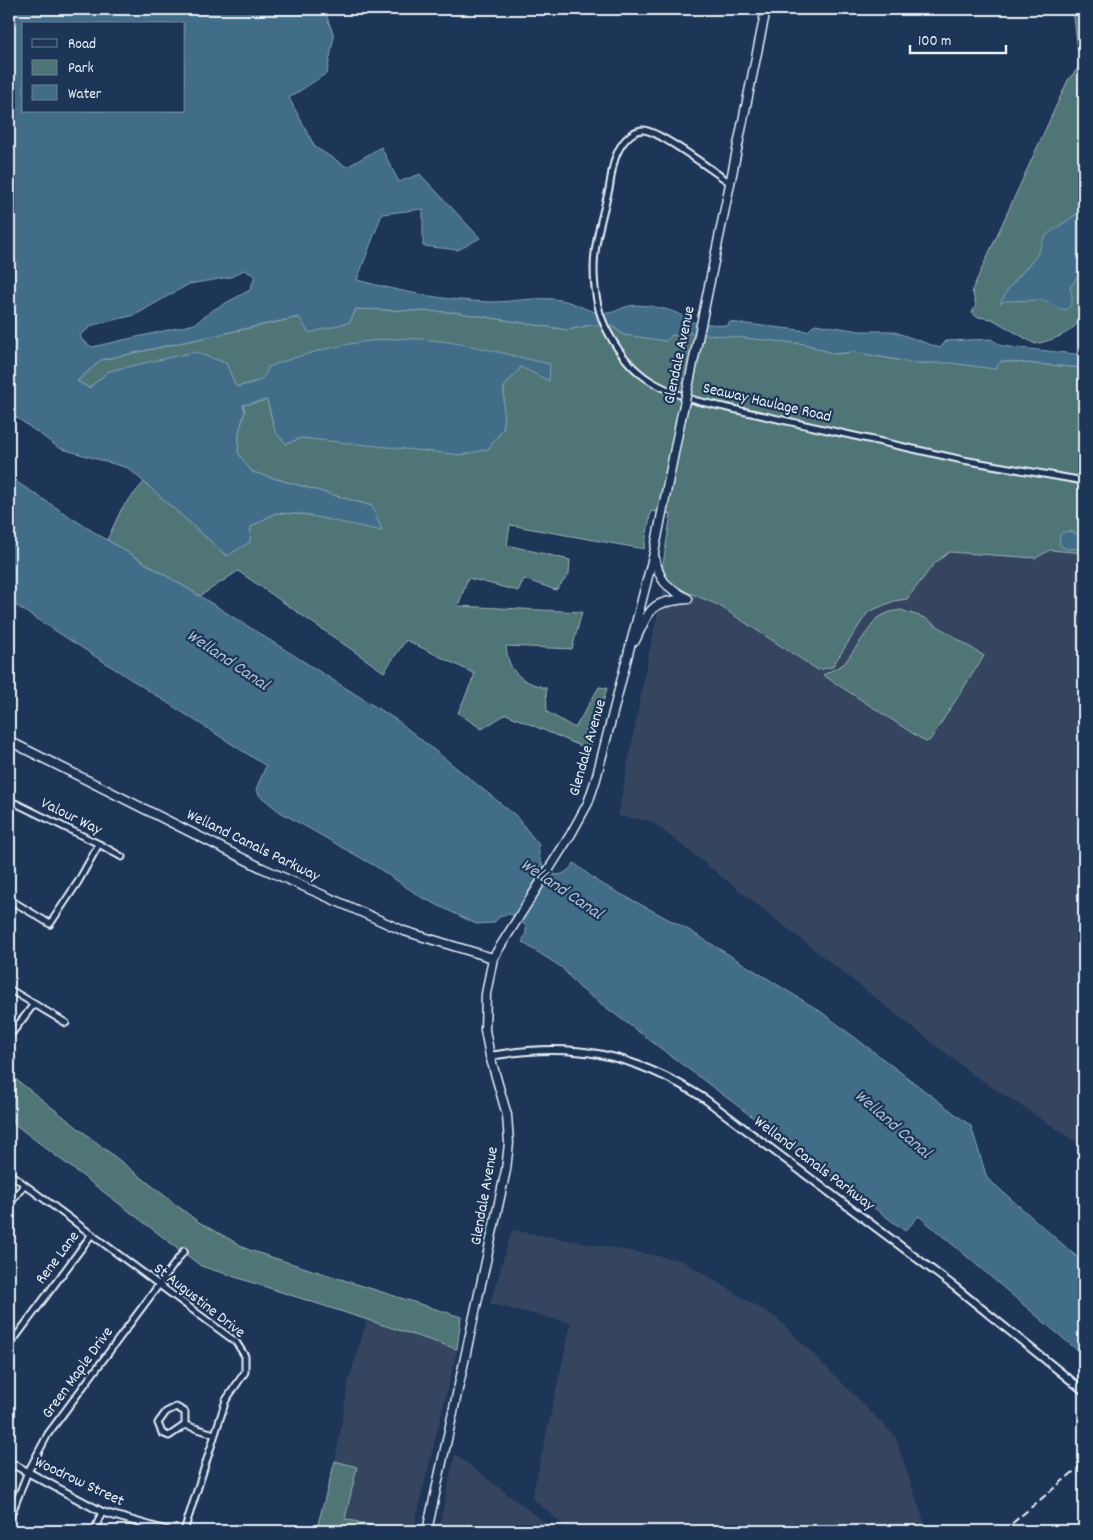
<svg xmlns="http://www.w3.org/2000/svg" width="1093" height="1540" viewBox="0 0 1093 1540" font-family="Dekko,sans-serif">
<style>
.built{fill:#34455f}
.green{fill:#4f7476;stroke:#9cb2b7}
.water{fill:#426d88;stroke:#84a2b5;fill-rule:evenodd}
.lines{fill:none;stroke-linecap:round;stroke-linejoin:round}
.minor-casing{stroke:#e8f1f8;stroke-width:9}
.tertiary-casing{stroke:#e8f1f8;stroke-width:10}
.secondary-casing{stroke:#e8f1f8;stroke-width:11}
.minor{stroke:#1d3557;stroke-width:5}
.tertiary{stroke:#1d3557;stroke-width:6}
.secondary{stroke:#1d3557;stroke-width:8}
.rail{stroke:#e8f1f8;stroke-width:2;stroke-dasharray:8 4;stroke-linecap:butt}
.secondary-bridge-casing{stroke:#e8f1f8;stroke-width:11;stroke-linecap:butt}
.secondary-bridge{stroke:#1d3557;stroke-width:8}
.labels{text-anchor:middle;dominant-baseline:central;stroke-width:4.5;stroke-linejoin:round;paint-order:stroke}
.street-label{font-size:16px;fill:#e8f1f8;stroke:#1d3557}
.water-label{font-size:18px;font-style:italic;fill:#aec3d1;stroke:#1d3557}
</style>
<rect width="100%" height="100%" fill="#1d3557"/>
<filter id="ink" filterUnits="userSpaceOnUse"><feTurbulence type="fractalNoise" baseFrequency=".02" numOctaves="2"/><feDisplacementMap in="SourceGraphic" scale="10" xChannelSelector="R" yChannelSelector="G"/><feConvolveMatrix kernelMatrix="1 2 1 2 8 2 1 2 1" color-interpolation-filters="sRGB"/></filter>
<g filter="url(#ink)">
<!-- built -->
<path class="built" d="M680,515L1084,553V1147L972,1074L651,821L618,816L649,652Z
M512,1230L681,1260L778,1319L895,1436L927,1531H571L532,1498L571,1323L490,1304Z
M367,1320L457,1349L413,1531L379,1528L345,1519L357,1467L335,1461L349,1379Z
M455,1454L556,1531H438Z"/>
<!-- green -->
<path class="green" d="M1073,9H1084V306H1079L1077,310L1083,314C1076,332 1054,340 1035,344L992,319L977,317L972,313L976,305L972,290L1068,80L1084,61L1078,51Z
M356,309L454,312L568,330L590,325L612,326L624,335H672L681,332L727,335L806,344L834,354L854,352L914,363L1001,361L1084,368V553L1050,550L1036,558L949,552L934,564L907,599L894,601L868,612L832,667L818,670L718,605L666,583L662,578V570L671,514L651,511L644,549L510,525L507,545L570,560L569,575L556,590L524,579L518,591L468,578L458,606L582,612L572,649L506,646C508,673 522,682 546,688L547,712L575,728L599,687L607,688L590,750L506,714L482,729L458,713L475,674L406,640L384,672L238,571L200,596L107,540L122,508L144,482L227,556L251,527L275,513L302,514L372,506L252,472L238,454L239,432L245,411L243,405L267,400L275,431L286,443L301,438L488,449L503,429L504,387L521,367L550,364L267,375L262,380L236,387L109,371L89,388L77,381L101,360L300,317L350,322Z
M901,610L925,618L984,656L930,740L926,742L823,675L844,664L877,618L890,612Z
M9,1074L197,1221L249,1250L461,1317L457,1349L201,1266L9,1120Z
M335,1461L357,1467L345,1519L398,1531H316Z"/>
<!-- water -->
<path class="water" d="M9,9H324L334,36L327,73L289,98L315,147L347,167L381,147L399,182L420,174L480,238L458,250L423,246V209L382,214L357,280C402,292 446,301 492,302C514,302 539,296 561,300C578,303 589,314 607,313C615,313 622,307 629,306C640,303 675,309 683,317V321L728,326L729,322L808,331L815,324L860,331H892L940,348L946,341L991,339L1002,346L1084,355V368L1001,361L995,369L951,363H914L854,352L834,354L806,344L682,332L681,336L672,335L666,341L624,335L612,326L590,325L568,330L454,312L356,309L350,322L309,333L299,317L101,360L77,381L89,388L109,371L194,352L226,363L236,387C250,383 266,383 268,367C319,348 378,334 433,340C472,344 511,356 550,364L549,381L521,367L504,387L503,429L488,449L462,455L301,438L286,444L275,431L267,400L243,405L245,411L239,432L238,453L252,472L372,506L382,531L302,514L275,513L251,527L250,542L227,556L128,468L59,448L9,412V334L15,329L9,328ZM24,24H184V111H24ZM244,270L255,276L250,290L211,311L195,324L92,347L82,340L80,335L93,325L135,315L189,284L231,277Z
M1084,209V266L1070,288C1073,298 1074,303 1066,310L1057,308L1044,300L1005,301L1000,304L1008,289L1037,255L1045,236Z
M9,477L89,529L203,598L398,721L515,815L539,845C536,869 558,888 574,863L598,882L687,929L820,1011L971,1126L987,1178L1084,1263V1356L919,1216L905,1231L580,988L561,967L522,942L526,933V926L511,914L502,915L493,923L476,924L421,897L375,866L280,812L259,795L256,789L266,766L9,601Z
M1071,531L1084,538V548L1066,549L1059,544L1060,535L1063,532Z"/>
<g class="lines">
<defs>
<path id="minor" d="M729,182C714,172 656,128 642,130C630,131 620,145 616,156C612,166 611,179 609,189C603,214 594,242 594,268C594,290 598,315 609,334C631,375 655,387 697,401L963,460L1084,481
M9,800L99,844L122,857
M9,899L50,924L78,882L99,844
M9,989L66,1023
M9,1037L34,1004
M9,1173L236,1342L245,1356V1372L226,1400L184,1531
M9,1205L24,1185
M9,1346L92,1234
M185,1425L169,1436L162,1433L158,1423L166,1412L176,1407L185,1412V1425L214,1434
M9,1520L27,1474L48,1434L184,1251
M94,1531L102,1512"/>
<path id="tertiary" d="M490,1056C573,1041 633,1053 705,1099L955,1287L1084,1391
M9,1462L102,1512L168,1531"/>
<path id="secondary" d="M689,383L766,9
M654,555C660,582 664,585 688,599
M635,641C651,607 650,602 688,599
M9,741L262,868L404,931L493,958
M427,1531L506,1170L509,1143L507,1115L490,1056L485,1030L486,994L493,958L571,834L588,803L596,779L654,553L681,418"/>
</defs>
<!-- minor casing -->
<use href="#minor" class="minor-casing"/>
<!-- tertiary casing -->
<use href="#tertiary" class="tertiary-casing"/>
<!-- secondary casing -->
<use href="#secondary" class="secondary-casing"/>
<!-- minor -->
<use href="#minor" class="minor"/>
<!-- tertiary -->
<use href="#tertiary" class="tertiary"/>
<!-- secondary -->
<use href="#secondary" class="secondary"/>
<!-- rail -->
<path class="rail" d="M1003,1531L1084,1463"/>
<defs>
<path id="secondary-bridge" d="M681,418L689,383"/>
</defs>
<!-- secondary-bridge casing -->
<use href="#secondary-bridge" class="secondary-bridge-casing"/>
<!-- secondary-bridge -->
<use href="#secondary-bridge" class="secondary-bridge"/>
</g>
</g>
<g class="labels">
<!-- street labels -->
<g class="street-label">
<text transform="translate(680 355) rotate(-78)">Glendale Avenue</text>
<text transform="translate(767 403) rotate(13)">Seaway Haulage Road</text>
<text transform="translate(588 748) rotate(-74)">Glendale Avenue</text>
<text transform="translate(71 817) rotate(26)">Valour Way</text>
<text transform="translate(253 846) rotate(26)">Welland Canals Parkway</text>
<text transform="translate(814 1164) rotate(37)">Welland Canals Parkway</text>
<text transform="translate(485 1196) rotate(-80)">Glendale Avenue</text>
<text transform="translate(58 1258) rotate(-53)">Rene Lane</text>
<text transform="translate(199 1301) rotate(38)">St Augustine Drive</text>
<text transform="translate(78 1373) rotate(-54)">Green Maple Drive</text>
<text transform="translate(79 1482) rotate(25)">Woodrow Street</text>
</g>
<!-- water labels -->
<g class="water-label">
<text transform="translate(227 661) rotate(34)">Welland Canal</text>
<text transform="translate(561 890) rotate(34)">Welland Canal</text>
<text transform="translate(892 1125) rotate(41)">Welland Canal</text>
</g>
</g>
<!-- margin -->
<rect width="1093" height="1540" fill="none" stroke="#1d3557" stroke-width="30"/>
<rect x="15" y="15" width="1063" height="1510" fill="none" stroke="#e8f1f8" stroke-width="2" filter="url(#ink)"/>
<!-- legend -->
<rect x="22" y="22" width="162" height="90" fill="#1d3557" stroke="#6e8097"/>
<rect x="32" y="39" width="25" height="8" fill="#1d3557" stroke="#6e8097"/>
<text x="68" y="48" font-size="15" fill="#e8f1f8">Road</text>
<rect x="32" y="60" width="25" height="15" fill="#4f7476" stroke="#6e8097"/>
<text x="68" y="72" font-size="15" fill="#e8f1f8">Park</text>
<rect x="32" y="85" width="25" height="15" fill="#426d88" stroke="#6e8097"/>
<text x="68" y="98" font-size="15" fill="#e8f1f8">Water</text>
<!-- scale -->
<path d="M910 45v8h96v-8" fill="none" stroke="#e8f1f8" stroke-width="2.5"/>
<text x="918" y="45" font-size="15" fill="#e8f1f8" stroke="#1d3557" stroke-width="4" paint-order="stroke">100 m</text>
</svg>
